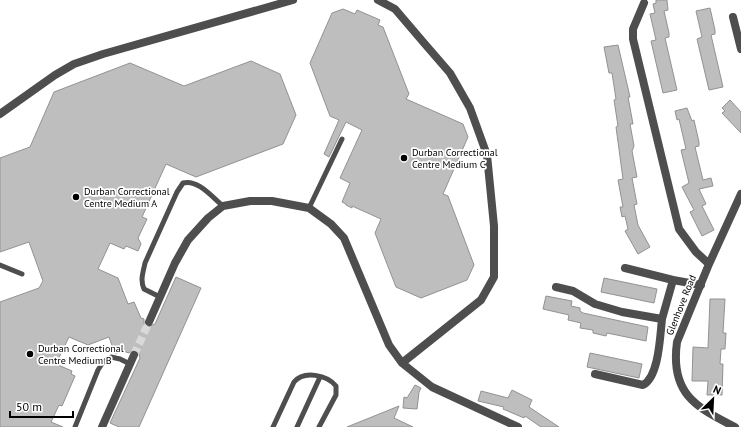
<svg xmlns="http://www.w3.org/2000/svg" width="741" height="427" viewBox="0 0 741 427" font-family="'PT Sans',sans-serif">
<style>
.building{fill:#bebebe;stroke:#929292}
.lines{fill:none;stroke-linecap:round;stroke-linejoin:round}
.minor-tunnel{stroke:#d9d9d9;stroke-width:8;stroke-dasharray:8 4;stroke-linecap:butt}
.service{stroke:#4e4e4e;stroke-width:5}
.minor{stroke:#4e4e4e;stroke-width:8}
.poi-dot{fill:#000;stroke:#fff;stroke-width:1.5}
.labels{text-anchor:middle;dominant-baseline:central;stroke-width:3.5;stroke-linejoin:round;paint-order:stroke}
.poi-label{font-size:10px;fill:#000;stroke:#fff;text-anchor:start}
.street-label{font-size:10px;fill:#000;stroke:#fff}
</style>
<rect width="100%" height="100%" fill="#fff"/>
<!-- building -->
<path class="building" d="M656,0H667L668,10L664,11L669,33V37L665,38L677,90L663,93L651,41L656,40L650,14L655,13L653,4L656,3Z
M710,8L715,30V34L711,35L723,87L709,90L697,39L702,37L696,11Z
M343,9L355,14L357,10L380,20L378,25L383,27L409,94L406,99L463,124L468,137L443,194L448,196L474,265L467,280L421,298L396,287L375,233L381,219L352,206V208L346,205V204L342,202L350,183L340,178L362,130L346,122L329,157L324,154L339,120L330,116L310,63L332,13Z
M618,45L630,97H628L633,124H630L634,146L632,151L637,177L632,178L637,204L634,205L638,225L650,247L638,254L625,231L628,229L625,216L622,217L620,207H623L618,180L623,179L616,127L618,126L614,100L616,99L612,73H609L604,47Z
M251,61L280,74L296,115L283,144L196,177L166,164L142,217L147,219L138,238L141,244L138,251L126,246L124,249L110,243L98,269L118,278L128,304L134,302L141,318L144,319V325L147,327L155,324L176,277L201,288L139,427H119L110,423L140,358L138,351L134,350L129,353L123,351L115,354L109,337L88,345L69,337L56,364L72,371L71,374L75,376L62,406L59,405L51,422L63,427H0V302L39,288L43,281L29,242L0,252V158L30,147L54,92L130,63L184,86Z
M730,100L741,112V133L722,113L725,111L722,108Z
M687,108L692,121L694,120L699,142V146L695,147L703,180L711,178L713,186L699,189L706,204L702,206L714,230L702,236L690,212L694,210L682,187L689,183L681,150L686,149L679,119L677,120L675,111Z
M604,278L657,289L654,303L601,292Z
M546,296L572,301L571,306L580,308V311L583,313L648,327L646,341L607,333L606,336L593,333V330L580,328L581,323L568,320L569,315L543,309Z
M710,299H725L723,333H726L725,349H721L720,364H723L722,395H707L708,381H692L693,347L708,348Z
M590,353L642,364L639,378L587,367Z
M415,385L421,388L419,392L417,409L403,408L404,397L407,398Z
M512,390L532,400L529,407L559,427H541L525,416L524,418L503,409L504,407L478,401L481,391L508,398Z
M399,406L394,418L413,427H347Z"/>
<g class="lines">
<!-- minor-tunnel -->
<path class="minor-tunnel" d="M134,355L149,322"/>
<!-- service -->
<path class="service" d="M309,208L342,139
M0,265L22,274
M160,297L144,289C140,280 143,273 145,263L177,192L183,183C198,179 212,197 223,206
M75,427L98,370L103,362L111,357L120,359L130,364
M273,427L294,382C304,370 327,375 336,386V395L319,427
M297,427L320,377"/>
<!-- minor -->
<path class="minor" d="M378,0L395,9L424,43L450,73L470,108L487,155L494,226V277L481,300L402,363
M644,3L633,29V39L679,229L696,252L709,264
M733,17L741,49
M0,114L55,75L74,64L103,54L293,0
M625,268L673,280
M556,287L573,291L595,304L622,312L662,319L673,280L701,285
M149,322L175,263L188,240L208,218L223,206L250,201H272L309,208L331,224L344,238L389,345L402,363L432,387L518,427
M595,374L643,385C659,377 660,336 662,319
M102,427L134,355
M735,427C695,407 670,393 677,342L709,264L741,194"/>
</g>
<!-- markers -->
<g class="poi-dot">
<circle cx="404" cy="158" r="4"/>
<circle cx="76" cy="197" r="4"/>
<circle cx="30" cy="354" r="4"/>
</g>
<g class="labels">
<!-- poi labels -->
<g class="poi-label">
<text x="412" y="152">Durban Correctional<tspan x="412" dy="12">Centre Medium C</tspan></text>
<text x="84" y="191">Durban Correctional<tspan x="84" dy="12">Centre Medium A</tspan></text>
<text x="38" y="348">Durban Correctional<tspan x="38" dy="12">Centre Medium B</tspan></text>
</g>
<!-- street labels -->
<g class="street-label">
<text transform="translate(681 305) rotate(-68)">Glenhove Road</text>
</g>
</g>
<!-- north arrow -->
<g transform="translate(713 399) rotate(24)" stroke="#ffffff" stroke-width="3" paint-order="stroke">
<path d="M0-3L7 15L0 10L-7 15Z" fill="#000000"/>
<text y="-6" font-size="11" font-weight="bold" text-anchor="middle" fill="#000000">N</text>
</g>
<!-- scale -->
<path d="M10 411v6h63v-6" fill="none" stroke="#000000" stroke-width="2"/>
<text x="16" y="411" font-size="12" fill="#000000" stroke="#ffffff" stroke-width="3" paint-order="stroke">50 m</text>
</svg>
